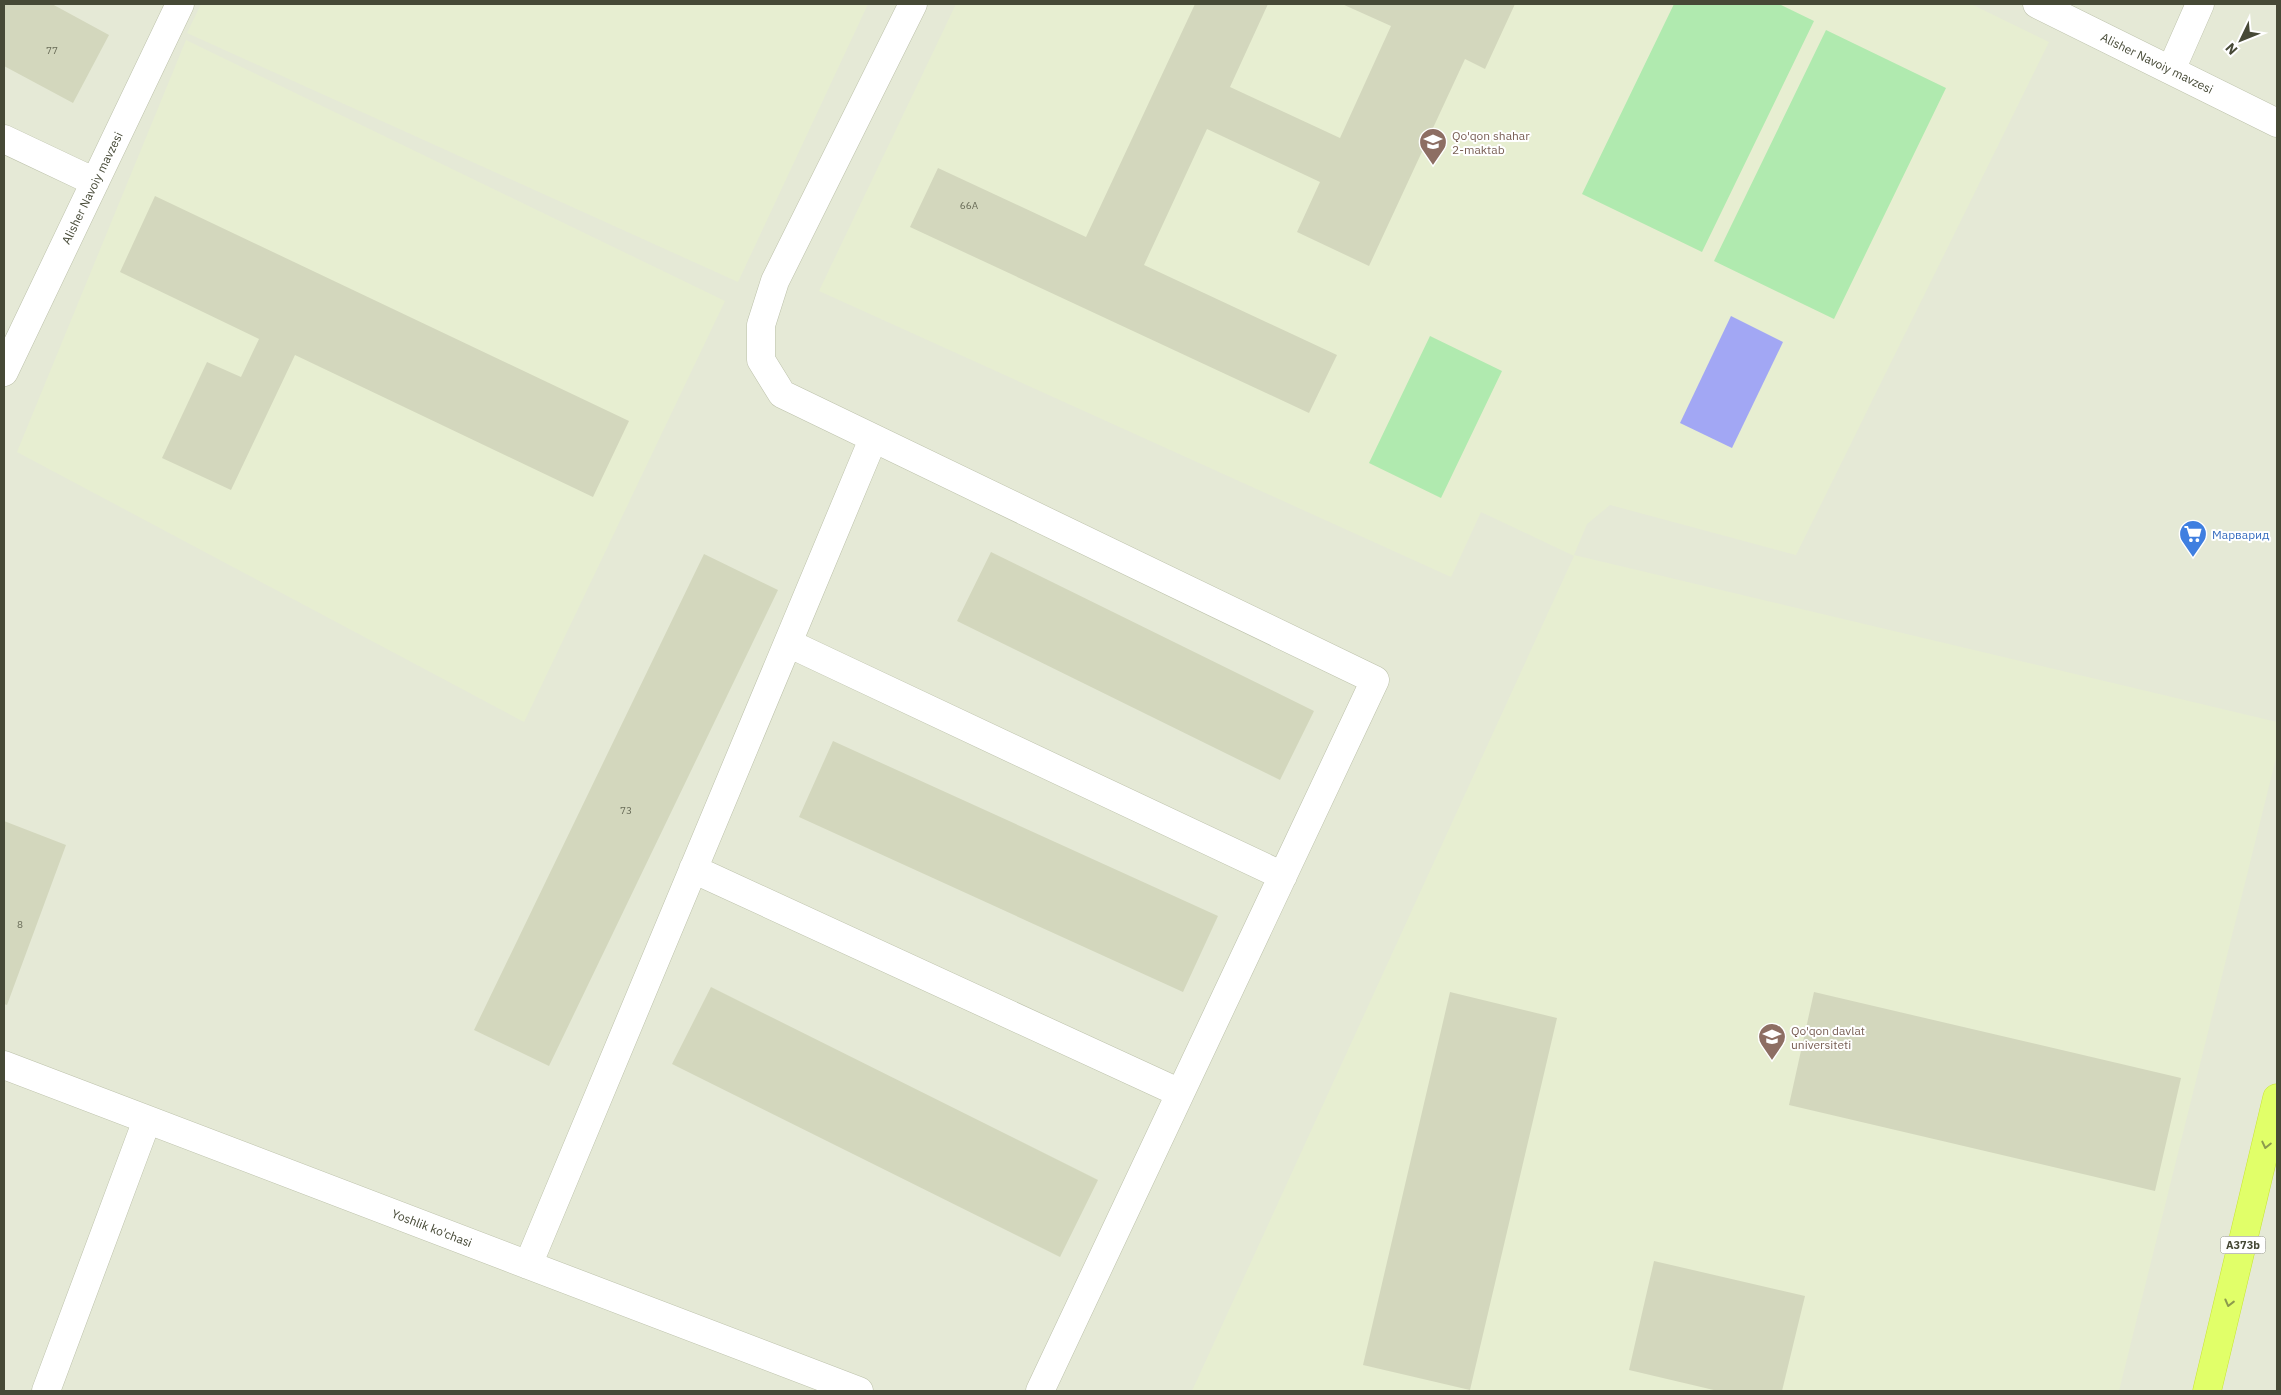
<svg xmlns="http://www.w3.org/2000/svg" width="2281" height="1395" viewBox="0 0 2281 1395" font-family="'IBM Plex Sans',sans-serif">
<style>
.residential{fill:#e5e9d6}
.education{fill:#e7eed1}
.green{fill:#b0eaaf}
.water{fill:#a2a7f4}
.building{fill:#d3d7bd}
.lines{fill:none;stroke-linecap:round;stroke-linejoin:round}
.minor-casing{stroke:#bcc1aa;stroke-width:29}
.highway-casing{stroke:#c7e433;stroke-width:29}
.minor{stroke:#fff;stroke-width:28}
.highway{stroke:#e1ff69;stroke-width:28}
.oneway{stroke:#8c9b4d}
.labels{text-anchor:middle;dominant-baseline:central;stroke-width:4;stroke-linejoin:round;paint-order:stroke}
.number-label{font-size:10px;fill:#696c58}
.shield{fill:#fff;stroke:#7e8072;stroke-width:1}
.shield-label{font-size:11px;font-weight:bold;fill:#464936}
.street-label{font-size:12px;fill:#464936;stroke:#fff}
.education-label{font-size:12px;fill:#785e54;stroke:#fff;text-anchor:start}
.shop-label{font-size:12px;fill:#366cbe;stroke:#fff;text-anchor:start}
</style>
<rect width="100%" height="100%" fill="#f2f5e8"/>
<!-- residential -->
<path class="residential" d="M4,4H2277V1391H4Z"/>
<!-- education -->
<path class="education" d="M201,4H868L738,282L187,33Z
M956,4H1971L2049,42L1796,555L1610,505L1587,524L1574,555L2277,722V754L2119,1391H1192L1574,556L1481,512L1451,577L819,291Z
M186,40L725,301L524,722L17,452Z"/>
<!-- green -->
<path class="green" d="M1674,4H1779L1814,21L1702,252L1582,194Z
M1826,30L1946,88L1834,319L1714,261Z
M1430,336L1502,371L1441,498L1369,463Z"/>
<!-- water -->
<path class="water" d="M1731,316L1783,342L1732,448L1680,423Z"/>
<!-- building -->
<path class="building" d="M4,4H52L109,35L73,103L4,66Z
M1195,4H1268L1230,87L1340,138L1391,26L1342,4H1515L1485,69L1465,59L1369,266L1297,232L1320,182L1207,129L1144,265L1337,355L1309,413L910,227L938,168L1086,237Z
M155,196L629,421L593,497L295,355L231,490L162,458L207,362L241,377L259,339L120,272Z
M991,552L1314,711L1280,780L957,621Z
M704,554L778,590L549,1066L474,1030Z
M833,741L1218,916L1183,992L799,817Z
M4,821L66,845L7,1005L4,1004Z
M711,987L1098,1180L1060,1257L672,1064Z
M1450,992L1557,1018L1470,1390L1363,1365Z
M1814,992L2181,1078L2155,1191L1789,1105Z
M1654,1261L1805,1296L1782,1391H1718L1629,1370Z"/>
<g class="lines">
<defs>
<path id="minor" d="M913,4L775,281L761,325V360L782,394L1375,680L1040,1391
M2037,4L2277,123
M2171,70L2200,4
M4,139L95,182
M4,372L180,4
M788,643L1283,876
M693,869L1180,1093
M4,1065L859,1391
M528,1265L873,439
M46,1391L147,1120"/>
<path id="highway" d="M2207,1391L2277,1098"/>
</defs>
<!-- minor casing -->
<use href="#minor" class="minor-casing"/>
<!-- highway casing -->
<use href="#highway" class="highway-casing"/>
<!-- minor -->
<use href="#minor" class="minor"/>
<!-- highway -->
<use href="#highway" class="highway"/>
</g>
<!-- one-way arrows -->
<defs><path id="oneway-chevron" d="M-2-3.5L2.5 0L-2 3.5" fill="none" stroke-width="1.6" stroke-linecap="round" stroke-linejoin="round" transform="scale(1.25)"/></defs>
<g class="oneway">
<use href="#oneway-chevron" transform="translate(2266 1145) rotate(103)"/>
<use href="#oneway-chevron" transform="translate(2229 1303) rotate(104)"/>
</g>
<!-- icons -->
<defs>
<symbol id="school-pin" viewBox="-11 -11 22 30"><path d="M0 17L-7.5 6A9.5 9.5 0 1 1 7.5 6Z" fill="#8d6e63" stroke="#fff"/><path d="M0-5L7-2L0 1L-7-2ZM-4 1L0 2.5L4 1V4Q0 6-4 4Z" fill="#fff"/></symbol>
<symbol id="supermarket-pin" viewBox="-11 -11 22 30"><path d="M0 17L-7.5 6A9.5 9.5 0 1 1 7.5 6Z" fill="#3f7fe0" stroke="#fff"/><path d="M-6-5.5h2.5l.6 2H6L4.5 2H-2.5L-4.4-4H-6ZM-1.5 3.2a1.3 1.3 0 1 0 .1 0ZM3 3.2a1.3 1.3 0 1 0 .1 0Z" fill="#fff"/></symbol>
<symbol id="university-pin" viewBox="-11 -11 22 30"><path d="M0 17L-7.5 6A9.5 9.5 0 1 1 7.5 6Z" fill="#8d6e63" stroke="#fff"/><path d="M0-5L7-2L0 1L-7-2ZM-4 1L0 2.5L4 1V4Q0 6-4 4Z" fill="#fff"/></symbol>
</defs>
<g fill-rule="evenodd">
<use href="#school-pin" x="1417" y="126" width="32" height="43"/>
<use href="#supermarket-pin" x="2177" y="518" width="32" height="43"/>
<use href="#university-pin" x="1756" y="1021" width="32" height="43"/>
</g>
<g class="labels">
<!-- number labels -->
<g class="number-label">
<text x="52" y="50">77</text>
<text x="969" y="205">66A</text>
<text x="626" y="810">73</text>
<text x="20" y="924">8</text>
</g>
<!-- shield labels -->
<rect class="shield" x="2220.5" y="1236.5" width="45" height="17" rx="4"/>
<g class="shield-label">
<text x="2243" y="1245">A373b</text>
</g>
<!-- street labels -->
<g class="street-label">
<text transform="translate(2157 63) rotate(26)">Alisher Navoiy mavzesi</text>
<text transform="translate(92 188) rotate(-64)">Alisher Navoiy mavzesi</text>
<text transform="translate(432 1228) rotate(21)">Yoshlik ko'chasi</text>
</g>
<!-- education labels -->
<g class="education-label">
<text x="1452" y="135">Qo'qon shahar<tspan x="1452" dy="14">2-maktab</tspan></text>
<text x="1791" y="1030">Qo'qon davlat<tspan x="1791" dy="14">universiteti</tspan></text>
</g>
<!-- shop labels -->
<g class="shop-label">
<text x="2212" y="534">Марварид</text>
</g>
</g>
<!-- border -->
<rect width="2281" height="1395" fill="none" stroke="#464936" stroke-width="10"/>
<!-- north arrow -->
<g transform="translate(2241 40) rotate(227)" stroke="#ffffff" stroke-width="4" paint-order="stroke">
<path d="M0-4L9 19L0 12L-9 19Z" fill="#464936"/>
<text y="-8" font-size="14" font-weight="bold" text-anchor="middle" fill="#464936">N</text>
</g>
</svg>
